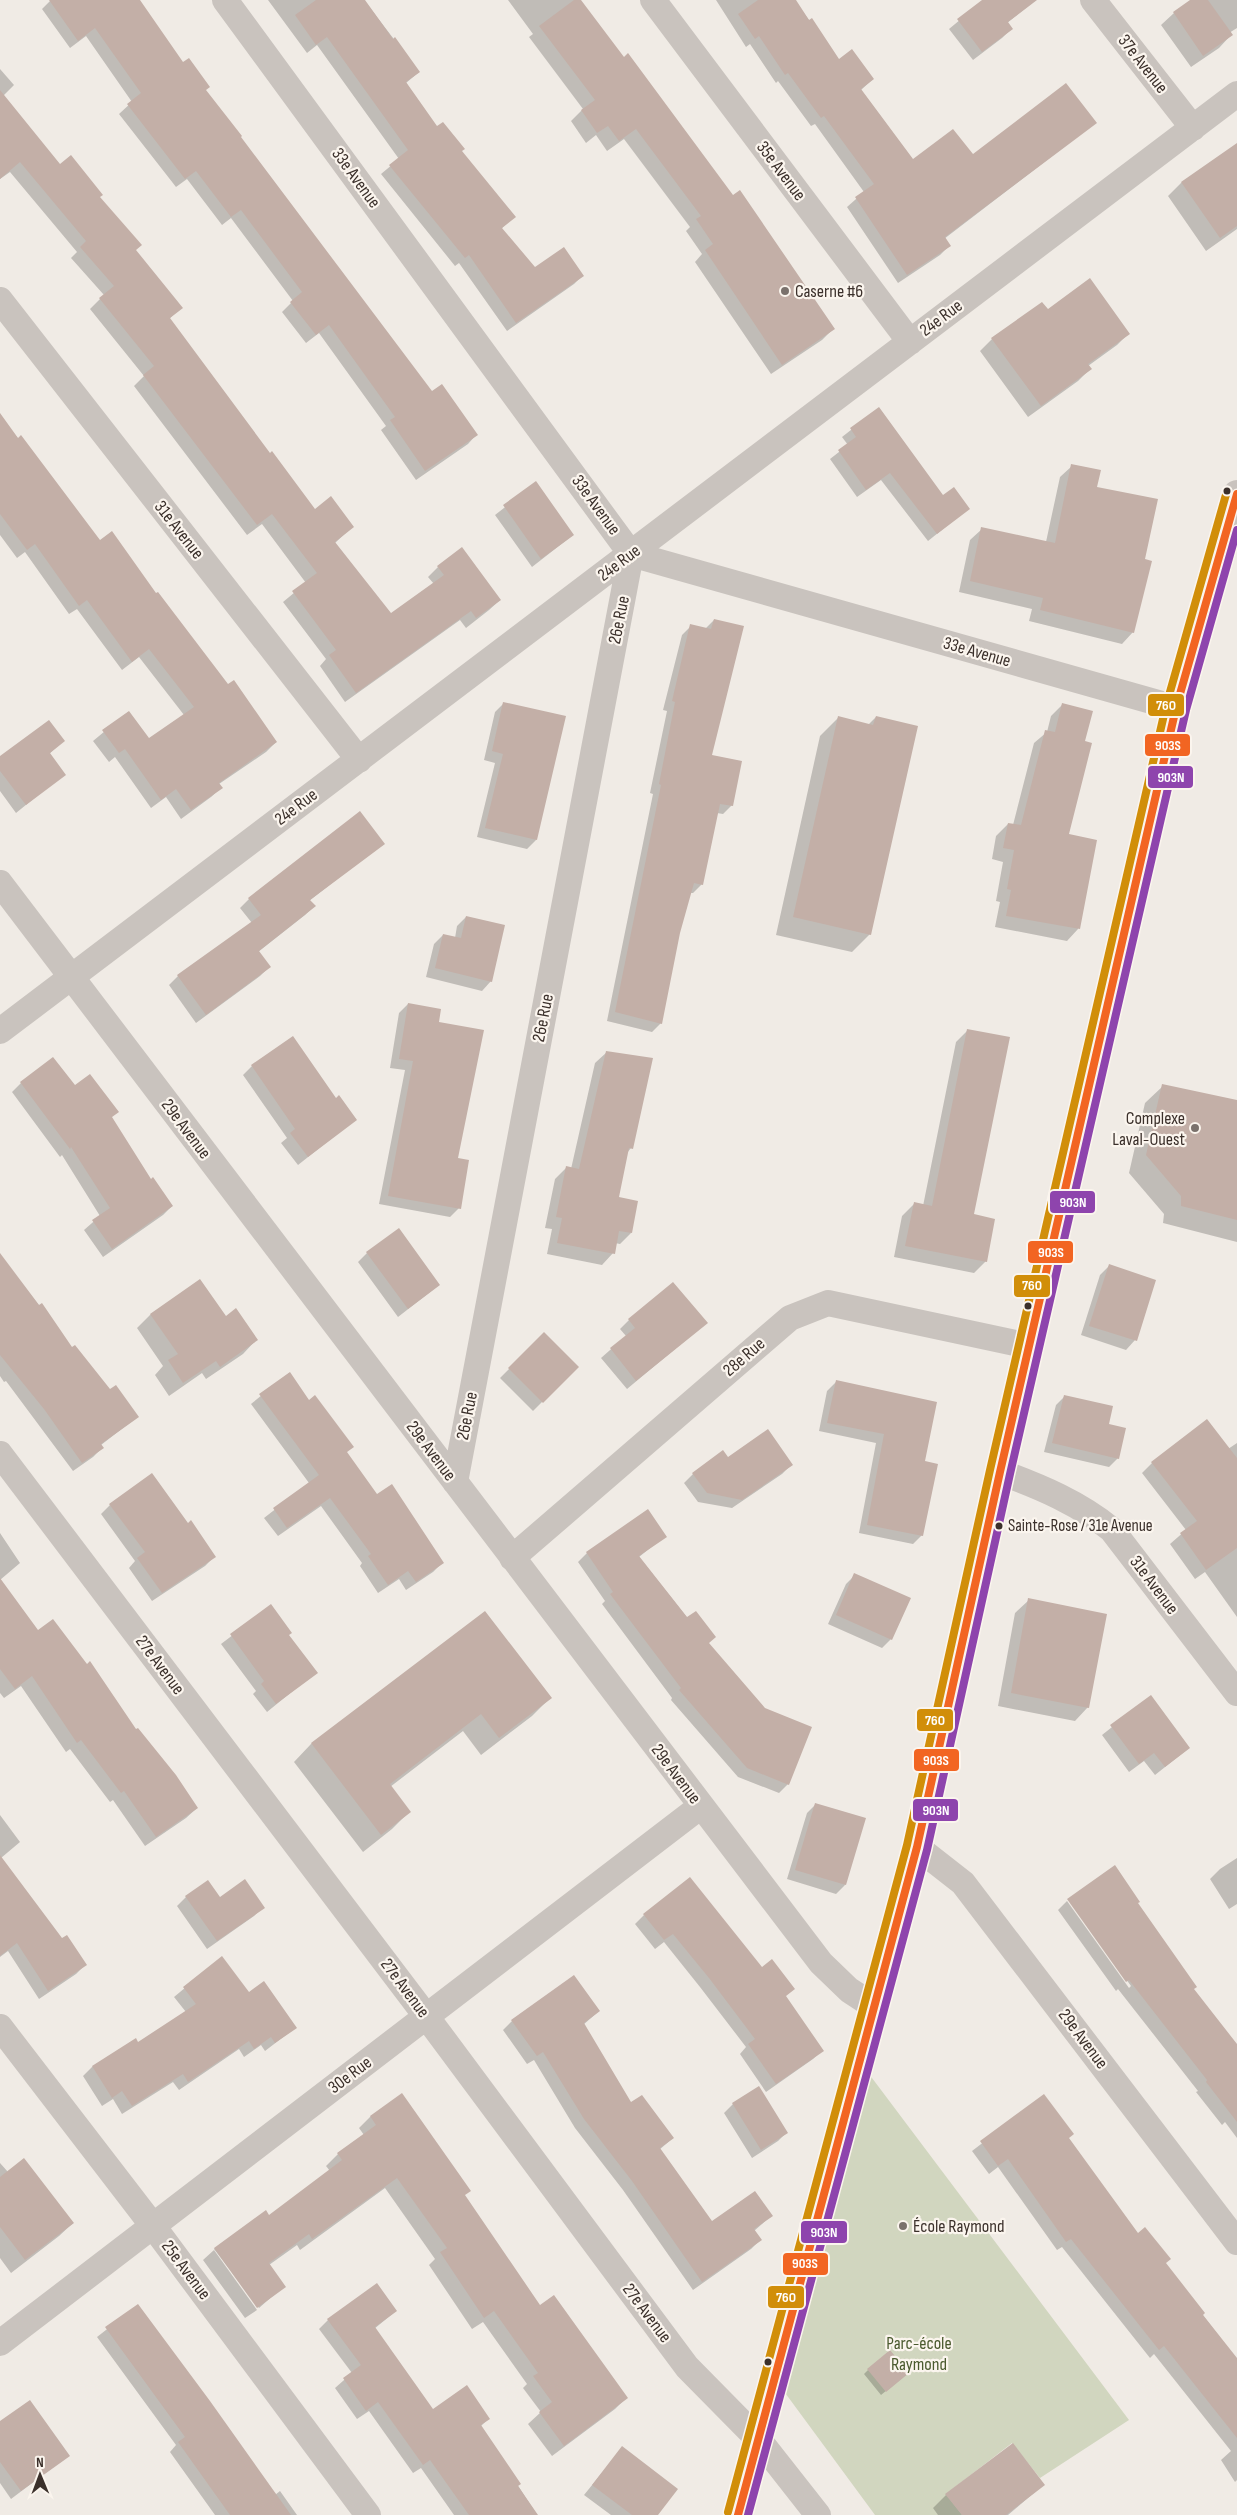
<svg xmlns="http://www.w3.org/2000/svg" width="1237" height="2515" viewBox="0 0 1237 2515" font-family="'Sofia Sans Condensed',sans-serif">
<style>
.green{fill:#d1d6bf}
.shadow{fill:#0003}
.building{fill:#c3afa7}
.lines{fill:none;stroke-linecap:round;stroke-linejoin:round}
.minor{stroke:#c9c3be;stroke-width:26}
.tertiary{stroke:#c9c3be;stroke-width:28}
.bus-1-casing{stroke:#fbf5ee;stroke-width:11}
.bus-2-casing{stroke:#fbf5ee;stroke-width:11}
.bus-3-casing{stroke:#fbf5ee;stroke-width:11}
.bus-1{stroke:#f26522;stroke-width:8}
.bus-2{stroke:#8e44ad;stroke-width:8}
.bus-3{stroke:#d18e09;stroke-width:8}
.poi-dot{fill:#7a716c;stroke:#fbf5ee;stroke-width:2}
.bus-dot{fill:#3b302b;stroke:#fbf5ee;stroke-width:2}
.labels{text-anchor:middle;dominant-baseline:central;stroke-width:4.5;stroke-linejoin:round;paint-order:stroke}
.bus-label{font-size:17px;fill:#3b302b;stroke:#fbf5ee;text-anchor:start}
.street-label{font-size:18px;fill:#3b302b;stroke:#fbf5ee}
.poi-label{font-size:18px;fill:#3b302b;stroke:#fbf5ee;text-anchor:start}
.park-label{font-size:18px;fill:#4a5a2e;stroke:#fbf5ee}
.line-badge{stroke:#fbf5ee;stroke-width:2}
.badge-label{font-size:14px;text-anchor:middle;font-weight:bold;fill:#fff}
</style>
<rect width="100%" height="100%" fill="#f0ebe5"/>
<!-- green -->
<path class="green" d="M863,2066L1129,2420L1040,2478L1012,2443L946,2494L962,2515H875L780,2386Z"/>
<!-- shadow -->
<path class="shadow" d="M51,0H123L183,64L205,90L432,393L476,435L468,444L416,480L381,430L386,426L319,333L306,343L282,312L293,301L231,218L222,225L187,179L176,187L119,114L132,102L86,36L70,48L42,9Z
M268,0H364L419,72L406,83L505,225L501,229L535,269L583,275L574,284L507,331L459,263L455,266L381,174L399,159L317,45L307,53Z
M508,0H579L833,329L822,340L771,374L695,262L702,254L686,231L690,227L624,139L607,151L596,135L586,143L571,121L583,109L529,37L533,34Z
M716,0H794L839,60L873,79L861,90L913,160L972,156L1095,123L944,239L949,246L940,255L898,283L847,207L864,192L815,124L811,126L778,81L776,83L750,44L746,47Z
M984,0H1036L1007,23L1011,29L1002,38L973,60L949,29Z
M1192,0H1237V28L1229,33L1231,35L1219,48L1191,67L1161,25L1174,13Z
M0,69L14,85L3,96L60,166L99,197L135,251L181,307L169,319L270,455L315,510L352,527L335,543L391,615L434,584L428,577L438,567L500,600L489,610L466,628L460,620L345,702L320,666L326,659L283,602L306,583L262,524L247,535L134,386L144,376L90,309L104,295L71,258L77,252L10,172L0,179Z
M1237,144V229L1206,251L1168,196L1181,183Z
M1047,311L1129,333L1117,345L1088,366L1090,369L1078,381L1028,417L980,351L992,339Z
M879,408L943,497L968,509L928,541L881,480L857,497L830,459L848,445L842,437Z
M0,416L100,541L156,595L227,686L276,742L266,752L219,784L221,788L211,797L181,819L166,797L151,808L115,757L109,762L93,741L128,712L149,740L184,715L139,657L122,670L77,609L69,614L25,552L17,558L0,535Z
M1072,466L1096,488L1144,560L1133,632L1122,644L1029,621L1032,609L959,592L970,540L982,529L1046,542L1060,477Z
M536,483L573,535L532,567L495,515Z
M714,620L711,756L732,805L723,814L717,813L702,884L693,893H690L679,933L661,1023L652,1032L607,1021L653,794L650,793L667,711L663,710L682,635L691,626L705,629Z
M504,703L536,840L527,849L477,837L495,763L484,760L495,712Z
M1063,704L1084,742L1067,835L1078,929L1067,941L995,927L1000,902L996,901L1003,862L992,859L996,836L1008,824L1013,825L1034,743L1047,732L1051,716Z
M876,717L870,934L852,952L776,935L820,736L838,718L868,725Z
M63,741L49,754L64,774L16,813L0,791V758Z
M383,843L309,901L314,906L305,915L258,952L269,967L260,976L196,1023L169,985L178,976L252,923L240,908L249,899Z
M466,917L491,981L482,991L426,977L434,944L443,935L455,938L457,926Z
M408,1004L438,1023L457,1159L459,1208L450,1217L379,1204L405,1070L390,1068L399,1013Z
M968,1030L973,1215L986,1261L974,1273L894,1257L902,1216L914,1204L923,1206L956,1042Z
M607,1052L631,1148L627,1153L617,1198L631,1233L620,1244L615,1243L613,1253L602,1265L547,1254L552,1229L545,1228L555,1179L566,1168L571,1169L595,1063Z
M252,1066L336,1100L356,1119L298,1165L281,1143L287,1138L243,1075Z
M21,1083L74,1087L111,1118L150,1181L172,1206L163,1215L103,1257L84,1230L100,1216L62,1155L60,1157L12,1092Z
M1163,1086L1237,1102V1242L1163,1223L1164,1214L1129,1173L1145,1103Z
M367,1253L439,1285L398,1317L358,1262Z
M0,1255L72,1348L109,1391L137,1417L101,1445L102,1448L93,1457L73,1471L6,1381L4,1382L0,1376Z
M1109,1266L1135,1340L1126,1350L1081,1335L1100,1275Z
M200,1280L225,1317L256,1340L243,1354L206,1379L202,1373L169,1396L155,1375L163,1366L137,1328L150,1315Z
M629,1320L706,1323L627,1389L601,1358L626,1336L620,1329Z
M544,1334L577,1367L533,1411L500,1378Z
M289,1373L377,1496L442,1563L433,1572L406,1590L399,1579L378,1593L360,1566L362,1563L321,1506L278,1536L264,1518L309,1483L251,1404Z
M836,1382L923,1462L922,1535L913,1544L859,1533L876,1443L819,1431L827,1391Z
M1065,1396L1107,1425L1118,1458L1109,1467L1044,1452L1056,1405Z
M1237,1443V1617L1205,1572L1195,1579L1170,1544L1186,1530L1142,1473L1152,1463L1228,1449Z
M727,1458L791,1465L782,1474L732,1508L698,1502L684,1483L693,1474Z
M110,1505L188,1524L214,1557L205,1566L152,1601L129,1568L135,1561L101,1514Z
M0,1533L20,1563L0,1580Z
M665,1536L639,1557L708,1644L788,1784L779,1793L738,1777L671,1700L672,1698L602,1604L605,1601L578,1562L587,1553Z
M855,1575L891,1639L882,1648L828,1624L846,1584Z
M0,1580L37,1632L136,1731L197,1808L186,1818L145,1846L113,1800L110,1802L70,1749L66,1752L21,1686L4,1698L0,1693Z
M1029,1600L1088,1707L1075,1721L998,1706L1015,1613Z
M271,1606L287,1635L316,1672L267,1712L253,1694L256,1691L221,1644Z
M485,1612L550,1698L532,1716L481,1755L463,1731L390,1787L409,1812L392,1829L363,1852L294,1762L311,1744Z
M1150,1697L1189,1748L1155,1775L1144,1761L1129,1772L1102,1735Z
M816,1804L845,1885L836,1894L787,1879L807,1813Z
M0,1815L20,1842L1,1858L62,1940L85,1965L76,1974L39,1999L8,1951L0,1957Z
M1237,1858V1904L1229,1909L1210,1879L1220,1869Z
M186,1897L219,1898L263,1907L254,1916L207,1949L177,1906Z
M1069,1900L1137,1904L1192,1990L1237,2046V2138L1225,2122L1222,2125L1196,2092L1198,2091L1118,1989L1116,1991L1058,1910L1067,1901L1129,1988L1131,1986Z
M644,1915L785,1997L822,2050L813,2059L766,2092L740,2054L746,2047L700,1987L664,1942L655,1949L635,1924Z
M221,1958L249,1993L295,2028L265,2051L261,2045L244,2057L239,2049L179,2090L173,2082L122,2114L113,2099L102,2106L83,2076L92,2067L135,2040L138,2044L186,2012L174,1997Z
M574,1977L599,2011L583,2025L631,2104L673,2138L659,2150L712,2223L771,2216L754,2231L760,2240L751,2249L693,2290L623,2190L575,2128L534,2060L527,2064L503,2030L512,2021Z
M401,2095L464,2196L540,2307L626,2398L615,2409L552,2456L528,2424L541,2412L523,2388L527,2384L483,2322L472,2329L429,2265L435,2259L385,2188L300,2250L297,2245L269,2265L284,2286L259,2308L214,2249L265,2212L269,2217L330,2171L326,2166L338,2154L364,2135L359,2128L370,2117Z
M1044,2096L1068,2138L1137,2235L1164,2264L1237,2360V2480L1235,2482L1221,2460L1231,2451L1154,2354L1150,2358L1062,2247L1057,2250L998,2167L989,2174L972,2151Z
M733,2104L787,2132L778,2141L752,2158L724,2113Z
M0,2163L8,2172L73,2223L59,2236L11,2273L0,2258Z
M214,2250L257,2310L245,2318L203,2260Z
M138,2305L275,2495L280,2491L297,2515H215L170,2452L176,2445L97,2337Z
M396,2311L374,2329L432,2411L488,2419L480,2427L537,2515H454L421,2468L413,2473L369,2411L357,2419L335,2388L352,2373L319,2329L328,2320Z
M868,2370L903,2377L881,2395L864,2374Z
M0,2423L68,2456L11,2499L0,2483Z
M622,2448L657,2515H611L584,2495Z
M1043,2485L1008,2515H938L933,2508L946,2495Z"/>
<!-- building -->
<path class="building" d="M49,0H140L183,62L189,58L210,87L206,90L242,136L241,137L432,391L442,384L478,435L425,471L390,420L395,417L329,325L316,335L290,302L302,292L241,210L231,217L196,171L185,179L127,104L141,93L95,28L78,41Z
M316,0H365L393,39L395,37L420,72L406,82L437,126L443,122L465,149L462,151L516,217L502,228L535,267L564,247L584,276L516,323L469,255L465,258L389,165L408,150L327,37L316,45L295,15Z
M574,0H581L624,57L628,53L733,195L740,190L835,329L782,365L705,250L713,244L696,219L701,216L636,129L619,141L608,126L597,133L581,110L595,100L539,26Z
M758,0H796L809,20L812,18L839,59L852,49L874,79L861,89L913,159L953,129L973,154L1066,83L1097,123L945,237L951,246L907,275L855,197L874,184L824,116L821,118L788,73L785,75L759,36L755,39L738,14Z
M982,0H1037L1008,22L1013,29L982,52L957,19Z
M1190,0H1208L1233,35L1203,56L1173,12Z
M0,90L60,164L71,155L103,195L100,197L142,245L136,250L183,308L170,318L270,453L272,451L315,509L331,496L354,527L335,542L391,613L444,575L437,566L462,547L501,600L476,618L471,611L356,693L329,655L336,650L292,591L317,573L272,514L257,525L143,375L154,366L99,298L114,286L80,247L86,241L20,162L0,179Z
M1237,143V226L1220,238L1181,182Z
M1090,278L1130,334L1088,364L1092,369L1041,406L991,338L1042,302L1048,309Z
M879,407L943,495L954,487L970,509L937,534L890,473L866,490L838,450L856,437L850,428Z
M0,413L18,438L21,435L100,540L112,531L156,593L158,592L228,684L234,680L277,742L219,783L223,788L191,810L176,789L161,800L125,749L119,753L102,730L129,711L149,738L194,707L149,649L132,662L87,600L79,606L35,544L27,550L0,514Z
M1071,464L1101,470L1097,487L1158,499L1145,559L1152,561L1134,633L1040,610L1043,598L970,581L981,527L1055,543Z
M536,481L574,535L541,559L503,505Z
M714,619L744,626L712,755L742,761L733,806L720,804L703,885L694,883L680,933L662,1024L615,1012L661,785L659,784L675,702L672,701L690,624L711,629Z
M503,702L566,716L537,840L485,828L503,754L492,751Z
M1062,703L1093,711L1085,741L1092,743L1069,834L1097,840L1080,929L1006,916L1011,890L1007,889L1014,850L1003,848L1008,823L1021,825L1045,730L1055,732Z
M838,716L873,725L876,716L918,726L871,935L793,917Z
M49,720L65,741L50,753L66,775L26,805L0,771V756Z
M360,811L385,844L310,900L316,906L259,951L271,967L206,1015L177,975L261,915L248,898Z
M466,916L505,925L492,982L435,968L443,934L461,938Z
M408,1003L441,1009L439,1022L484,1030L458,1158L469,1160L461,1209L388,1196L413,1061L399,1059Z
M967,1029L1010,1037L974,1214L995,1219L987,1262L905,1246L914,1202L932,1206Z
M293,1036L336,1098L339,1095L357,1120L308,1157L290,1133L295,1129L251,1065Z
M606,1051L653,1058L633,1149L629,1148L619,1197L638,1201L632,1233L619,1231L615,1254L557,1243L562,1218L556,1217L566,1166L579,1169Z
M53,1057L75,1085L90,1074L119,1112L112,1117L151,1179L153,1177L173,1206L112,1249L92,1220L110,1208L71,1147L70,1149L20,1082Z
M1162,1084L1237,1100V1220L1181,1206V1196L1146,1155Z
M399,1228L440,1285L408,1309L366,1252Z
M0,1253L39,1305L42,1303L72,1347L75,1345L110,1389L116,1385L139,1417L101,1444L104,1448L82,1463L44,1409L0,1355Z
M1109,1264L1156,1280L1137,1341L1089,1326Z
M200,1279L226,1316L236,1308L258,1340L220,1367L216,1361L183,1383L168,1360L178,1354L150,1314Z
M673,1282L708,1323L636,1381L610,1348L635,1328L628,1319Z
M544,1332L579,1367L543,1403L508,1368Z
M290,1372L309,1400L315,1395L354,1447L347,1452L377,1494L392,1484L444,1563L416,1582L408,1571L388,1585L368,1556L371,1554L330,1498L287,1528L273,1508L319,1475L259,1394Z
M836,1380L937,1402L925,1461L938,1464L923,1536L867,1525L884,1434L827,1423Z
M1064,1395L1113,1406L1109,1424L1126,1428L1119,1459L1052,1443Z
M1207,1419L1237,1458V1548L1206,1570L1180,1533L1197,1521L1151,1462Z
M768,1429L793,1465L742,1500L707,1493L692,1473L723,1450L728,1457Z
M152,1473L188,1523L191,1520L216,1557L162,1593L137,1558L145,1552L109,1504Z
M648,1509L667,1537L639,1556L687,1617L696,1611L716,1637L709,1643L765,1708L812,1727L789,1785L747,1768L679,1690L681,1688L610,1594L613,1592L586,1552Z
M854,1573L911,1598L892,1640L836,1615Z
M0,1578L38,1630L53,1619L87,1664L90,1661L136,1729L138,1728L176,1775L198,1808L156,1837L124,1791L121,1793L81,1740L77,1743L32,1676L15,1689L0,1669Z
M1028,1598L1107,1614L1089,1708L1011,1693Z
M271,1604L292,1633L289,1635L318,1673L276,1704L261,1684L264,1681L230,1634Z
M485,1611L552,1698L499,1738L481,1714L390,1784L411,1812L381,1835L311,1743Z
M1151,1695L1190,1748L1165,1767L1154,1753L1139,1764L1110,1725Z
M815,1803L866,1818L846,1885L795,1870Z
M0,1855L62,1938L67,1935L87,1965L48,1991L17,1943L0,1956Z
M1115,1865L1140,1902L1138,1903L1197,1987L1194,1989L1237,2044V2122L1206,2082L1207,2080L1129,1980L1126,1982L1067,1899Z
M690,1877L762,1967L772,1959L795,1989L786,1996L824,2051L776,2084L748,2044L755,2039L709,1978L673,1934L664,1940L643,1914Z
M245,1879L265,1908L217,1941L185,1896L208,1880L220,1897Z
M222,1956L249,1992L264,1981L297,2028L275,2043L271,2037L254,2049L249,2041L188,2082L183,2074L132,2106L122,2091L112,2098L92,2066L136,2038L138,2042L196,2004L183,1987Z
M574,1975L600,2011L584,2023L631,2102L642,2095L674,2138L660,2148L712,2221L755,2191L773,2216L754,2229L762,2240L702,2282L632,2181L584,2119L543,2052L537,2056L511,2020Z
M759,2086L788,2133L761,2150L732,2103Z
M402,2093L471,2191L465,2195L540,2305L554,2295L628,2398L564,2446L539,2412L552,2402L533,2376L538,2373L494,2311L484,2318L440,2252L447,2248L397,2178L312,2239L309,2234L269,2263L286,2287L257,2308L214,2248L266,2210L269,2215L342,2160L337,2153L376,2125L370,2116Z
M1044,2094L1074,2134L1069,2138L1138,2233L1145,2227L1171,2259L1166,2263L1205,2313L1203,2315L1237,2358V2438L1164,2346L1159,2350L1071,2239L1066,2242L1008,2159L998,2166L980,2141Z
M24,2158L74,2223L25,2260L0,2227V2177Z
M377,2283L397,2311L375,2327L433,2409L467,2385L490,2419L481,2425L521,2484L518,2486L538,2515H469L430,2460L423,2465L378,2402L366,2411L343,2378L361,2365L327,2319Z
M138,2304L210,2401L291,2515H230L178,2442L185,2437L105,2327Z
M890,2350L909,2373L886,2392L867,2369Z
M30,2400L70,2456L21,2491L0,2462V2421Z
M1013,2443L1045,2485L1006,2515H962L945,2494Z
M622,2446L678,2489L658,2515H632L592,2485Z"/>
<g class="lines">
<!-- minor -->
<path class="minor" d="M225,0L631,554L1176,708
M653,0L910,342
M1093,0L1193,128
M0,300L359,760
M0,883L821,1963L849,1990L875,2007
M0,1031L1237,94
M0,1454L426,2016L687,2367L759,2440L818,2515
M1000,1472C1041,1487 1079,1503 1112,1530L1237,1693
M455,1482L631,554
M512,1558L790,1318L828,1303L1029,1346
M917,1847L963,1883L1237,2242
M0,2027L153,2226L368,2515
M0,2343L701,1806"/>
<!-- tertiary -->
<path class="tertiary" d="M738,2515L917,1847L1000,1472L1176,708L1237,494"/>
<defs>
<path id="bus-1" d="M738,2515L917,1847L1000,1472L1176,708L1237,494"/>
<path id="bus-2" d="M748,2515L927,1850L1010,1474L1186,710L1237,530"/>
<path id="bus-3" d="M728,2512L907,1845L990,1470L1166,706L1227,491"/>
</defs>
<!-- bus-1 casing -->
<use href="#bus-1" class="bus-1-casing"/>
<!-- bus-2 casing -->
<use href="#bus-2" class="bus-2-casing"/>
<!-- bus-3 casing -->
<use href="#bus-3" class="bus-3-casing"/>
<!-- bus-1 -->
<use href="#bus-1" class="bus-1"/>
<!-- bus-2 -->
<use href="#bus-2" class="bus-2"/>
<!-- bus-3 -->
<use href="#bus-3" class="bus-3"/>
</g>
<!-- markers -->
<g class="poi-dot">
<circle cx="785" cy="291" r="5"/>
<circle cx="1195" cy="1128" r="5"/>
<circle cx="903" cy="2226" r="5"/>
</g>
<g class="bus-dot">
<circle cx="1227" cy="491" r="4.5"/>
<circle cx="1028" cy="1306" r="4.5"/>
<circle cx="999" cy="1526" r="4.5"/>
<circle cx="768" cy="2362" r="4.5"/>
</g>
<g class="labels">
<!-- bus labels -->
<g class="bus-label">
<text x="1008" y="1526">Sainte-Rose / 31e Avenue</text>
</g>
<!-- street labels -->
<g class="street-label">
<text transform="translate(1143 64) rotate(52)">37e Avenue</text>
<text transform="translate(781 171) rotate(53)">35e Avenue</text>
<text transform="translate(356 178) rotate(54)">33e Avenue</text>
<text transform="translate(941 318) rotate(-37)">24e Rue</text>
<text transform="translate(596 505) rotate(54)">33e Avenue</text>
<text transform="translate(179 530) rotate(52)">31e Avenue</text>
<text transform="translate(619 563) rotate(-37)">24e Rue</text>
<text transform="translate(619 620) rotate(-79)">26e Rue</text>
<text transform="translate(977 652) rotate(16)">33e Avenue</text>
<text transform="translate(296 807) rotate(-37)">24e Rue</text>
<text transform="translate(543 1018) rotate(-79)">26e Rue</text>
<text transform="translate(186 1129) rotate(53)">29e Avenue</text>
<text transform="translate(744 1357) rotate(-41)">28e Rue</text>
<text transform="translate(467 1416) rotate(-79)">26e Rue</text>
<text transform="translate(431 1451) rotate(53)">29e Avenue</text>
<text transform="translate(1154 1585) rotate(53)">31e Avenue</text>
<text transform="translate(160 1665) rotate(53)">27e Avenue</text>
<text transform="translate(676 1774) rotate(53)">29e Avenue</text>
<text transform="translate(405 1988) rotate(53)">27e Avenue</text>
<text transform="translate(1083 2039) rotate(53)">29e Avenue</text>
<text transform="translate(350 2075) rotate(-37)">30e Rue</text>
<text transform="translate(186 2270) rotate(53)">25e Avenue</text>
<text transform="translate(647 2313) rotate(53)">27e Avenue</text>
</g>
<!-- poi labels -->
<g class="poi-label">
<text x="795" y="291">Caserne #6</text>
<text x="1185" y="1118" text-anchor="end">Complexe<tspan x="1185" dy="21">Laval-Ouest</tspan></text>
<text x="913" y="2226">École Raymond</text>
</g>
<!-- park labels -->
<g class="park-label">
<text x="919" y="2343">Parc-école<tspan x="919" dy="21">Raymond</tspan></text>
</g>
</g>
<g class="line-badge">
<rect x="1147" y="693" width="38" height="24" rx="5" fill="#d18e09"/>
<rect x="1144" y="733" width="47" height="24" rx="5" fill="#f26522"/>
<rect x="1147" y="765" width="47" height="24" rx="5" fill="#8e44ad"/>
<rect x="1049" y="1190" width="47" height="24" rx="5" fill="#8e44ad"/>
<rect x="1027" y="1240" width="47" height="24" rx="5" fill="#f26522"/>
<rect x="1013" y="1274" width="38" height="24" rx="5" fill="#d18e09"/>
<rect x="916" y="1708" width="38" height="24" rx="5" fill="#d18e09"/>
<rect x="913" y="1748" width="47" height="24" rx="5" fill="#f26522"/>
<rect x="912" y="1798" width="47" height="24" rx="5" fill="#8e44ad"/>
<rect x="800" y="2220" width="48" height="24" rx="5" fill="#8e44ad"/>
<rect x="782" y="2252" width="47" height="24" rx="5" fill="#f26522"/>
<rect x="767" y="2285" width="38" height="24" rx="5" fill="#d18e09"/>
</g>
<g class="badge-label">
<text x="1166" y="710">76O</text>
<text x="1168" y="750">903S</text>
<text x="1171" y="782">903N</text>
<text x="1073" y="1207">903N</text>
<text x="1051" y="1257">903S</text>
<text x="1032" y="1290">76O</text>
<text x="935" y="1725">76O</text>
<text x="936" y="1765">903S</text>
<text x="936" y="1815">903N</text>
<text x="824" y="2237">903N</text>
<text x="805" y="2268">903S</text>
<text x="786" y="2302">76O</text>
</g>
<!-- north arrow -->
<g transform="translate(40 2475) rotate(359)" stroke="#fbf5ee" stroke-width="4" paint-order="stroke">
<path d="M0-4L9 19L0 12L-9 19Z" fill="#3b302b"/>
<text y="-8" font-size="14" font-weight="bold" text-anchor="middle" fill="#3b302b">N</text>
</g>
</svg>
